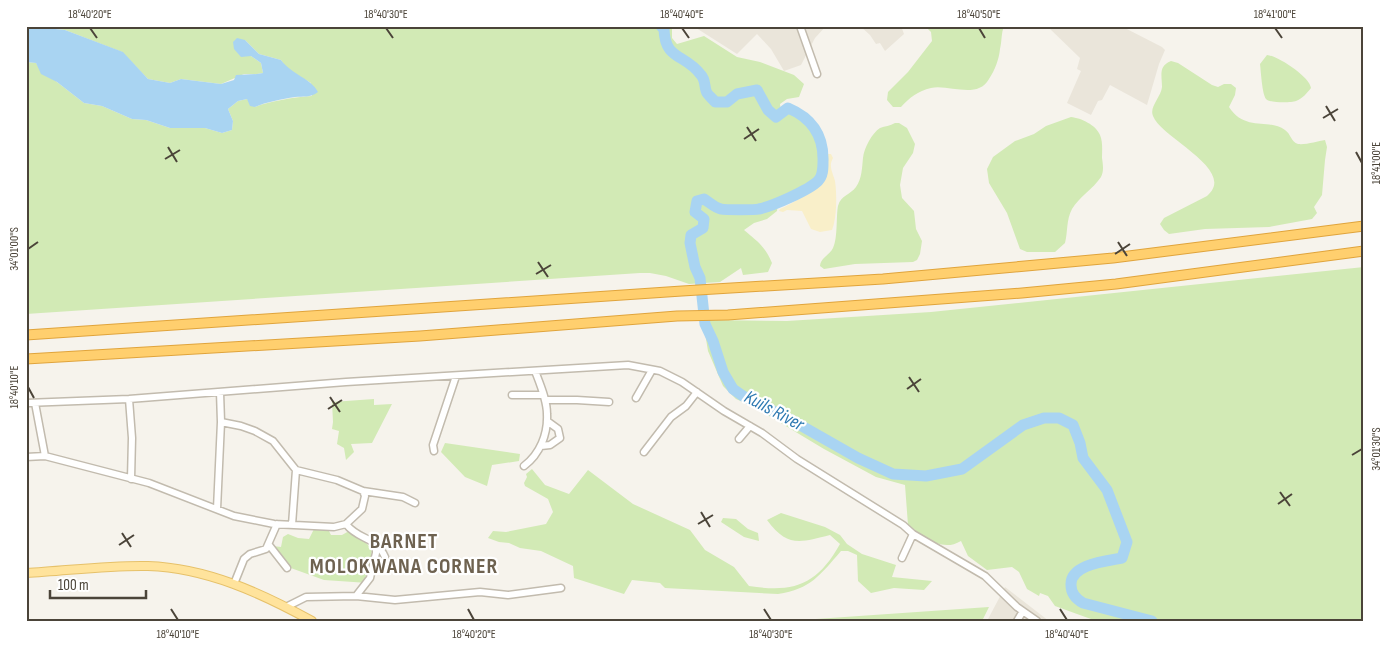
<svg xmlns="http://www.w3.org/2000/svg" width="1390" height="647" viewBox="0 0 1390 647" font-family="'Sofia Sans Condensed',sans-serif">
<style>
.residential{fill:#eae5da}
.green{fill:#d2eab5}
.sand{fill:#f9efc9}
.water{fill:#a9d4f2}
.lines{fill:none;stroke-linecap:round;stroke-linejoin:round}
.river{stroke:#a9d4f2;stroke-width:11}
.minor-casing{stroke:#c2bbae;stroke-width:9}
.major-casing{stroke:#e6c16a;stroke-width:10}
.highway-casing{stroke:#e0a43c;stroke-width:11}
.minor{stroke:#fff;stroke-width:6}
.major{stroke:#ffe39c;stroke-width:8}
.highway{stroke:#ffcf6e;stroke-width:9}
.ticks{fill:none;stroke:#4b4439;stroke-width:2}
.labels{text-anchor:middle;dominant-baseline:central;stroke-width:4.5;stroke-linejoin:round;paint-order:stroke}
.water-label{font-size:19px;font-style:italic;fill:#2e7ab2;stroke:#fff}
.district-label{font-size:22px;font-weight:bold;letter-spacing:1px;fill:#6e6250;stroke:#fff}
.neatline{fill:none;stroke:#4b4439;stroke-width:2}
.ticks-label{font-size:12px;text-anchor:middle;fill:#4b4439}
</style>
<rect width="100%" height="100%" fill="#f6f3ec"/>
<!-- residential -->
<path class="residential" d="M693,26H826L815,38L801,65L784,71L771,49L757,34L737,54Z
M860,26H901L904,34L885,51L880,43L876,44L870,35Z
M1047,26H1121L1162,47L1165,50L1159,64L1147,105L1110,85L1102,100L1098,101L1091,115L1067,103L1081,71L1077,69L1080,58Z
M1005,587L1049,621H987Z"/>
<!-- green -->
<path class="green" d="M30,26H672V38L677,44L704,36L737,57L760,62L794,75L804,84L799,97L787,99L780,104L781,112L788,108C811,118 823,134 823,160C823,166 823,173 819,179C811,191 791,197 778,201L777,211L767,219L754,223L744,230C757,241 765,246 772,263L768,272L743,275L741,268L720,282L689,284L666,276L650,273H640L26,314V62L36,63L39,68L84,103L102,106L132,119L146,120L170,128H205L222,133L232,130L233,121L228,109L238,101L247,99L255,107C269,101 296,97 312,96L311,83L287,69L281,60L259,54L245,40L251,56L261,63L263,73L257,74H244L221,84L181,79L170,83L148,79L122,52L65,30Z
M925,26H1004C1001,34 1002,41 1000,49C999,59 995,70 989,79C977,100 949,84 931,88C918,91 909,98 901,107H893L887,100L888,92L908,72L932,41L931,32Z
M1267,55C1278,56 1310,77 1311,88C1307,93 1302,99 1296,101C1291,103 1269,103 1266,99C1262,93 1261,72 1260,64Z
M1171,61L1178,63L1212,85L1218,87L1224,84H1231L1236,88L1235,95L1229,107C1245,132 1269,118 1285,130C1291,134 1291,142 1298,144C1306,145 1318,141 1325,140L1327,147L1325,160L1322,195L1314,207L1317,213L1312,219L1269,227L1205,229L1169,234L1164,230L1160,224L1164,218L1207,196C1238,170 1161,138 1153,116C1149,107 1161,97 1162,87C1162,76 1158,66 1171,61Z
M1071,117C1081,118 1096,125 1100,135C1103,142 1102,151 1102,158C1103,165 1104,171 1101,177C1093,189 1079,197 1072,209C1066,220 1068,232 1065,243L1055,252H1027L1020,249L1007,213L989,183L987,169L993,157L1015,141L1034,134L1046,126Z
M895,123H899L907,128L915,144L913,153L903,168L900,185L902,198L914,211L916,229L922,241L920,254L917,260L913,262L855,264L824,269L820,266C821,257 829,256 833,248C838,238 836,216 838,206C841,195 850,195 856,187C862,179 862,167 863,158C864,148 872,133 880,128C885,126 890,126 895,123Z
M1364,267V621H1097C1082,616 1069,611 1055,606L1048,596L1040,593L1039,596L1027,589L1019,572L1012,567L987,570L968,556L961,541C941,553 924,536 908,525L905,485L876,477L824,449L754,407L736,399L723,386L708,351L705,333L709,320L787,321L931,312Z
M374,399V405L392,404L372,443L351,444L354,452L346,460L344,448L337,444L339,431L332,429L333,422L332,402Z
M445,443L520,454L519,461L492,465L487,486L465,477L441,452Z
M532,469L545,485L569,494L588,470L633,504L690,530L705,550L734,567L749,586C794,593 817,585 840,544L830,535C799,543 787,547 767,520L781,513L825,527L840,535L847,544L862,554L896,565L892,577L932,581L924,590L894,588L871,593L858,581L857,555L848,551H841C820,575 811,589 778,594L665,588L660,583L632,580L624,594L574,578L573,566L541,551L520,548L509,543L499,542L488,538L493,531L506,532L546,524L553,512L548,499L525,486L524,483L527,477L526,474Z
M723,518L736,519L748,529L758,533L759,541L744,537L721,522Z
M314,529H328L331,535H342L349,531L361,538L372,549L368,583L324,580L288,567L273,546L281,547L283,537L288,534L298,538L309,539Z
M989,607L982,621H916L915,619L912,621H787Z"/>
<!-- sand -->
<path class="sand" d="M828,154H831L833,158C828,166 833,173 835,181C837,194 837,218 832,230L820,232L811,229L802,211L787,210L783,212L779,211L780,209C791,204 821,188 826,177C829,170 824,160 828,154Z"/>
<!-- water -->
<path class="water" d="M26,26L65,30L123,52L148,79L170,83L181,79L221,84L234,80L236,75L257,74L263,73L261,63L251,56L241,57L234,49L233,42L237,38L245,40L259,54L281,60C292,75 311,78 318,92C310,98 303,96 295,97C282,99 266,102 255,107L250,106L247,99L238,101L228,109L233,121L232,130L222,133L205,128H170L146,120L132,119L102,106L84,103L57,82L41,74L36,63L26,62Z"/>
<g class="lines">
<!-- river -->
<path class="river" d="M661,26L664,29C665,61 685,53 701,75C706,80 704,88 707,93C709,96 713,99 715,102H727L737,94L757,90L768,110L776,117L788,108C812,118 824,136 823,162C823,169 823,176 818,181C809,190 773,206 759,209C755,210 725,210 721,209C715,208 709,202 704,199L697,201L695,212L704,219L703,228L691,235L690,243L695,267L700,278L705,324L713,341L723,372L733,389L743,396L793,421L858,458L893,474L926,476L962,469L1023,425L1044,418H1059L1073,425L1080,443L1083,458L1107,490L1127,542L1122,558C1107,561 1070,564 1071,585C1071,594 1076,599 1083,603L1152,621"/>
<defs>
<path id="minor" d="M800,26L817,74
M512,395H543
M636,398L652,370
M129,399L132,438L131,479
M545,400H577L609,402
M26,403L129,399L346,382L628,365L660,371L682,382L724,411L762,433L797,459L903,525L913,534L985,576L1017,607L1037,621
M35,403L45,456L149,483L234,516L274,524L334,527L346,524L362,509L365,496L363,491L337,480L296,470L273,441L255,431L241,426L221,422
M739,439L750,426
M541,446L550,445L560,438L558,429L547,421
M434,451L433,445L456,376
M644,452L671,417L686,406L697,392
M26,457L45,456
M524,466C540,454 548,434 547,414C547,400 540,384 535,371
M363,491L403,497L415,503
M217,509L221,422L220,392
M346,524C359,541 375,535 385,557
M292,525L296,470
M269,545L287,568
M902,558L913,534
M234,584L244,559L250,554L266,549L277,524
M356,596L370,578L376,553V543
M286,607L306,597L356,596L395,600L480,592L508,595L561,588
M1017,621L1023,611"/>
<path id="major" d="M26,573C66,571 108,565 148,566C207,568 261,593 312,621"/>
<path id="highway" d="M26,335L682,291L883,279L1113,258L1364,226
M26,359L420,336L677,316L728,315L1022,293L1116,284L1364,251"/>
</defs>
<!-- minor casing -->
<use href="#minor" class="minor-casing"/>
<!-- major casing -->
<use href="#major" class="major-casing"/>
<!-- highway casing -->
<use href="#highway" class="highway-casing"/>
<!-- minor -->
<use href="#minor" class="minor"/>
<!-- major -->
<use href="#major" class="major"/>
<!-- highway -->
<use href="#highway" class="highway"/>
</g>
<!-- ticks -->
<path class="ticks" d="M90,28L97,38M386,28L393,38M682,28L689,38M979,28L985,38M1275,28L1282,38M1326,106L1335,121M1323,118L1338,109M747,127L756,141M744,139L759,129M168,147L177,162M1356,152L1362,163M165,159L180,150M1118,242L1127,256M28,249L38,242M1115,254L1130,244M538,262L548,277M536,274L551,265M909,377L919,392M28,387L34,398M907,389L921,379M330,397L340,412M328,409L342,400M1352,455L1362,449M1280,492L1290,506M1278,504L1292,494M701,512L710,527M698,524L713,515M122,533L131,547M119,545L134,535M171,609L178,620M468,609L474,620M764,609L771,620M1060,609L1067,620"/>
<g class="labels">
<!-- water labels -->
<g class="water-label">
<text transform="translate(774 411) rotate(28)">Kuils River</text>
</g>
<!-- district labels -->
<g class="district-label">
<text x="404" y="541">BARNET<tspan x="404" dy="25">MOLOKWANA CORNER</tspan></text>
</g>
</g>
<!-- border -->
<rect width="1390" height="647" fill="none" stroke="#ffffff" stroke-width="55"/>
<!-- scale -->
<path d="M50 590v8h96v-8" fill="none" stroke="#4b4439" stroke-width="2.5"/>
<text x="58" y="590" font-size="15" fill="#4b4439" stroke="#ffffff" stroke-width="4" paint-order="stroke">100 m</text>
<rect x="28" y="28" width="1334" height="592" class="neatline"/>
<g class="ticks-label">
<text x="90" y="18">18°40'20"E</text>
<text x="386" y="18">18°40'30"E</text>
<text x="682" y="18">18°40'40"E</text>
<text x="979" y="18">18°40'50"E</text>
<text x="1275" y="18">18°41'00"E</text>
<text transform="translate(1376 163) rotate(-90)" y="4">18°41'00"E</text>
<text transform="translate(14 249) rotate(-90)" y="4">34°01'00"S</text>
<text transform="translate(14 387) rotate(-90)" y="4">18°40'10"E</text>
<text transform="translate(1376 449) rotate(-90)" y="4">34°01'30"S</text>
<text x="178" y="638">18°40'10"E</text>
<text x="474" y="638">18°40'20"E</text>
<text x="771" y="638">18°40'30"E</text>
<text x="1067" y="638">18°40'40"E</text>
</g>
</svg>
